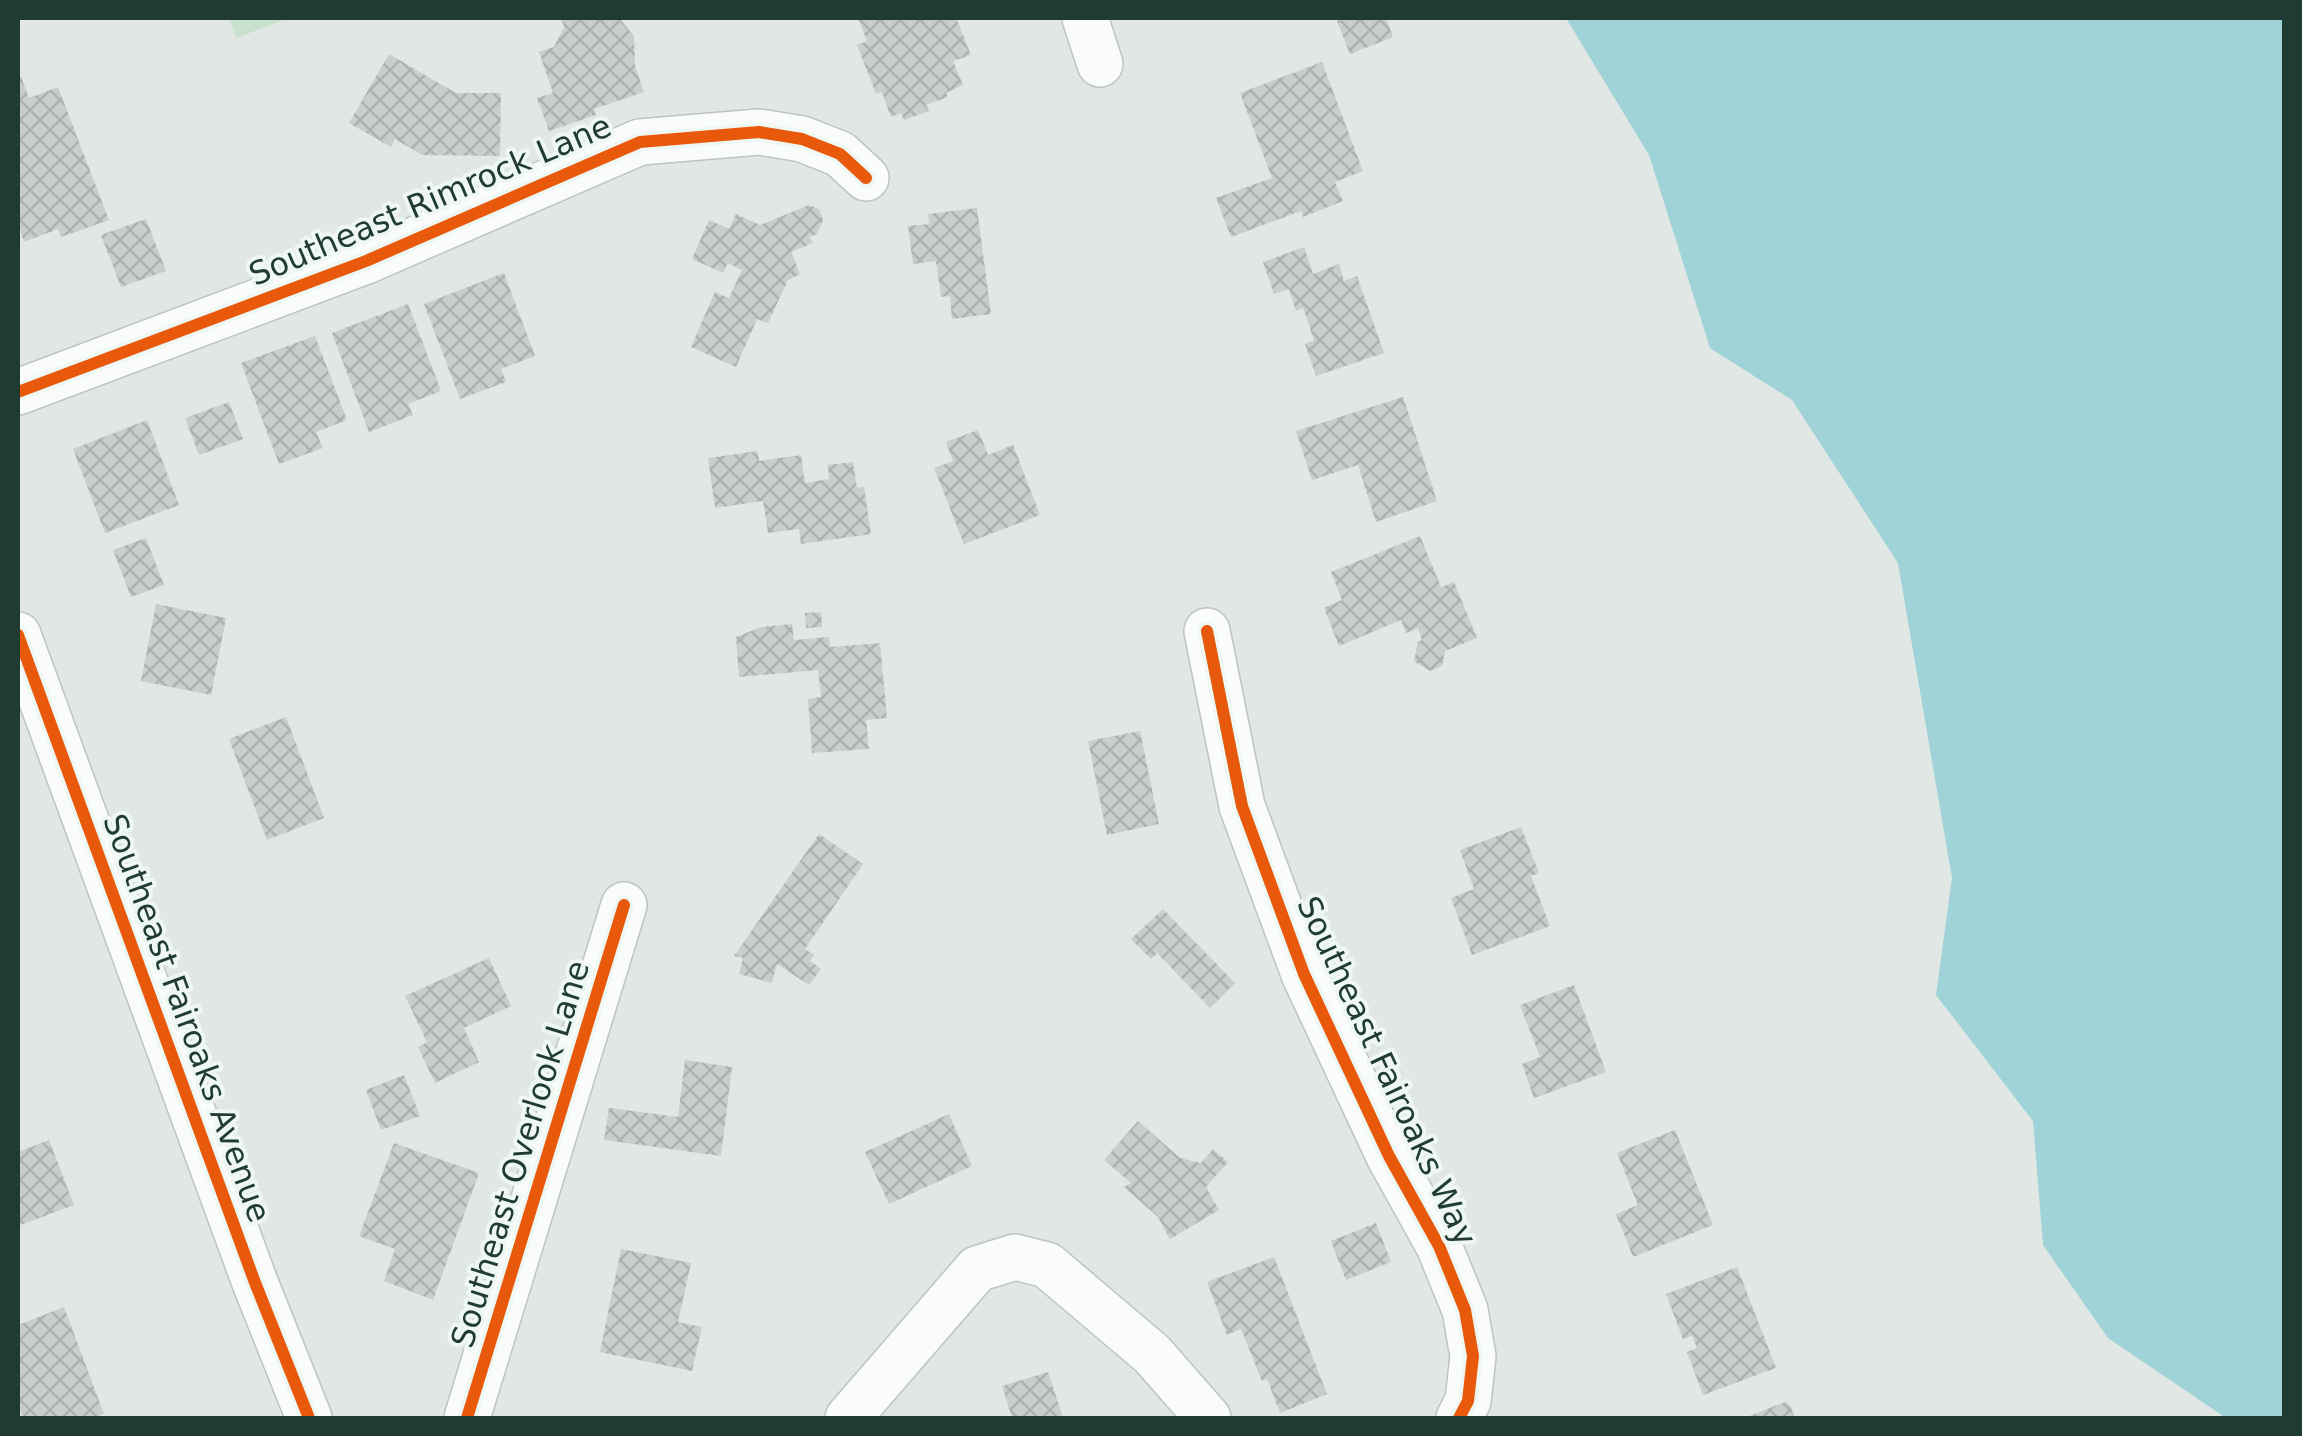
<svg xmlns="http://www.w3.org/2000/svg" width="2302" height="1436" viewBox="0 0 2302 1436" font-family="'DejaVu Sans',sans-serif">
<style>
.pitch{fill:#c9e2cf}
.water{fill:#9fd3d7}
.building{fill:url(#building-cross-hatch)}
.lines{fill:none;stroke-linecap:round;stroke-linejoin:round}
.minor-casing{stroke:#bec4c1;stroke-width:48}
.minor{stroke:#fafbfb;stroke-width:45}
.cycleway-casing{stroke:#eef7f2;stroke-width:19}
.cycleway{stroke:#e8590c;stroke-width:12}
.labels{text-anchor:middle;dominant-baseline:central;stroke-width:8;stroke-linejoin:round;paint-order:stroke}
.street-label{font-size:32px;fill:#1f3b32;stroke:#eef7f2}
</style>
<defs>
<pattern id="building-cross-hatch" width="8" height="8" patternUnits="userSpaceOnUse" patternTransform="scale(2.5)"><rect width="8" height="8" fill="#c8cecb"/><path d="M0 0l8 8M0 8l8-8" fill="none" stroke="#abb2af"/></pattern>
</defs>
<rect width="100%" height="100%" fill="#e1e7e4"/>
<!-- pitch -->
<path class="pitch" d="M229,18H290L236,38Z"/>
<!-- water -->
<path class="water" d="M1566,18H2284V1418H2226L2108,1338L2043,1245L2033,1121L1936,995L1952,878L1898,563L1792,400L1710,348L1649,155Z"/>
<!-- building -->
<path class="building" d="M561,18H619L634,36L635,66L644,92L594,109L596,115L549,131L537,98L553,93L539,52L554,47L564,27Z
M858,18H956L971,55L953,61L963,85L946,93L948,97L926,105L929,111L904,120L901,113L891,117L882,92L876,94L857,45L867,41Z
M1348,18H1386L1393,37L1350,54L1337,21Z
M389,54L456,93H501L500,156L422,155L395,139L391,147L349,123Z
M1322,62L1363,171L1335,182L1343,201L1303,217L1301,211L1231,237L1216,198L1272,178L1240,93Z
M21,77L29,98L58,87L109,220L61,237L58,229L24,242L18,224V78Z
M809,205L819,209L823,220L817,234L809,237L813,243L791,252L800,274L788,280L768,323L757,319L736,367L691,347L715,292L729,298L742,270L728,263L723,273L692,259L709,220L729,229L736,214L760,225Z
M977,208L991,314L952,319L950,296L941,297L936,261L913,264L908,226L929,224L928,214Z
M146,219L166,271L121,287L101,235Z
M1304,247L1313,274L1339,264L1344,281L1357,276L1384,353L1316,376L1305,344L1314,340L1303,308L1296,311L1289,289L1274,294L1263,262Z
M504,273L535,356L501,369L506,382L460,399L424,304Z
M408,304L441,391L408,404L413,415L369,432L332,333Z
M315,336L347,420L316,432L323,448L279,464L241,363Z
M1403,397L1437,501L1376,522L1358,465L1312,480L1296,431Z
M229,402L243,439L199,455L185,418Z
M147,420L179,505L105,533L73,449Z
M978,430L988,455L1013,445L1040,515L964,544L934,468L953,461L946,442Z
M758,451L759,461L801,455L805,483L829,479L828,465L853,462L857,488L864,487L871,534L801,544L799,529L768,533L763,501L715,508L708,458Z
M1420,536L1441,587L1454,582L1477,638L1445,651L1442,666L1430,671L1414,661L1418,642L1422,640L1418,628L1406,633L1401,620L1339,646L1324,608L1342,600L1331,572Z
M146,538L164,585L131,597L113,550Z
M156,604L226,618L211,695L141,681Z
M821,612L822,627L806,628L805,613Z
M792,624L794,640L829,637L830,647L880,643L887,718L866,720L869,749L812,753L808,699L821,697L818,670L739,677L736,637L761,627Z
M286,717L324,818L267,840L229,739Z
M1140,731L1159,824L1107,835L1088,741Z
M1521,827L1539,873L1531,876L1550,926L1472,955L1451,898L1474,889L1460,850Z
M819,834L863,864L805,949L814,955L810,961L821,969L809,985L777,964L772,983L739,974L743,958L734,956Z
M1163,909L1235,983L1210,1008L1157,953L1151,959L1131,939Z
M489,958L511,1006L464,1028L479,1062L435,1083L418,1047L427,1042L405,996Z
M1574,985L1606,1072L1534,1098L1522,1064L1540,1057L1520,1005Z
M685,1060L732,1067L721,1156L604,1140L609,1108L678,1117Z
M404,1075L420,1116L381,1130L366,1090Z
M949,1114L972,1166L889,1204L865,1152Z
M1138,1121L1180,1158L1201,1163L1213,1149L1228,1162L1206,1187L1219,1210L1170,1239L1158,1217L1124,1187L1131,1183L1104,1160Z
M1675,1130L1713,1225L1633,1257L1616,1214L1638,1205L1617,1153Z
M49,1140L74,1205L18,1226V1152Z
M394,1143L479,1173L433,1300L384,1281L395,1249L359,1236Z
M1376,1223L1391,1262L1346,1280L1331,1241Z
M621,1249L691,1263L678,1322L702,1327L692,1371L600,1352Z
M1274,1257L1327,1394L1280,1413L1267,1379L1262,1381L1241,1329L1227,1335L1207,1282Z
M1737,1267L1776,1368L1703,1395L1687,1352L1697,1348L1692,1336L1683,1339L1666,1294Z
M64,1307L104,1414L92,1418H23L18,1404V1325Z
M1048,1372L1063,1418H1012L1002,1386Z
M1785,1402L1790,1405L1795,1418H1744Z"/>
<g class="lines">
<defs>
<path id="minor" d="M1085,18L1100,64
M18,392L366,261L640,142L759,132L802,139L840,154L866,178
M1207,631L1242,806L1304,974L1389,1156L1439,1246L1465,1310L1473,1356L1468,1401L1459,1418
M18,635L254,1280L309,1418
M467,1418L624,905
M848,1418L977,1269L1015,1257L1047,1265L1152,1354L1208,1418"/>
</defs>
<!-- minor casing -->
<use href="#minor" class="minor-casing"/>
<!-- minor -->
<use href="#minor" class="minor"/>
<defs>
<path id="cycleway" d="M18,392L366,261L640,142L759,132L802,139L840,154L866,178
M1207,631L1242,806L1304,974L1389,1156L1439,1246L1465,1310L1473,1356L1468,1401L1459,1418
M18,635L254,1280L309,1418
M467,1418L624,905"/>
</defs>
<!-- cycleway casing -->
<use href="#cycleway" class="cycleway-casing"/>
<!-- cycleway -->
<use href="#cycleway" class="cycleway"/>
</g>
<g class="labels">
<!-- street labels -->
<g class="street-label">
<text transform="translate(430 200) rotate(-23)">Southeast Rimrock Lane</text>
<text transform="translate(187 1018) rotate(70)">Southeast Fairoaks Avenue</text>
<text transform="translate(1387 1071) rotate(65)">Southeast Fairoaks Way</text>
<text transform="translate(520 1154) rotate(-73)">Southeast Overlook Lane</text>
</g>
</g>
<!-- border -->
<rect width="2302" height="1436" fill="none" stroke="#1f3b32" stroke-width="40"/>
</svg>
